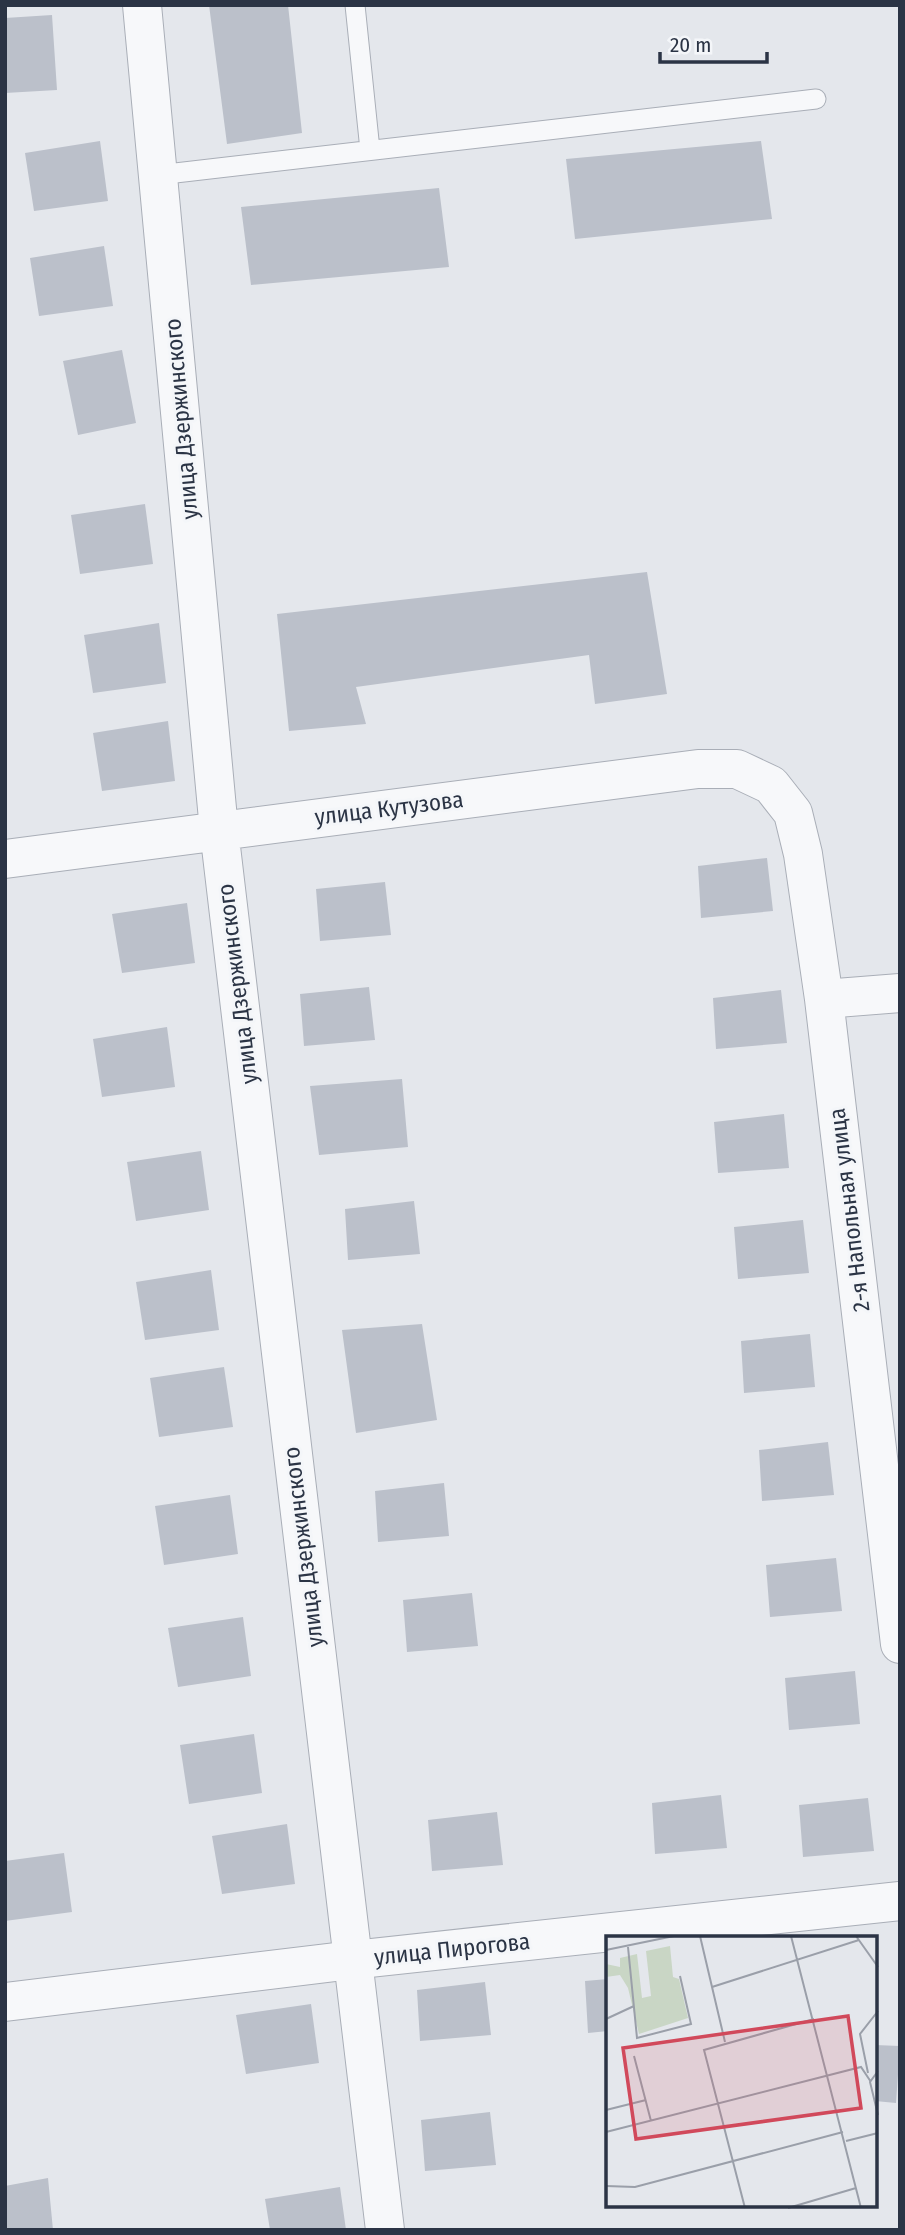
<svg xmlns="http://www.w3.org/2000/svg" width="905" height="2235" viewBox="0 0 905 2235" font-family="'Fira Sans Condensed',sans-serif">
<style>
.building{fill:#bbc0ca}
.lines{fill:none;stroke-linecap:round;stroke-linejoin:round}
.service-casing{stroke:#a9aeb7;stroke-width:21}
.minor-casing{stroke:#a9aeb7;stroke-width:40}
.tertiary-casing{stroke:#a9aeb7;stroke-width:40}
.service{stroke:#f7f8fa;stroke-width:19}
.minor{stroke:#f7f8fa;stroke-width:38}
.tertiary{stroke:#f7f8fa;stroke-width:38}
.labels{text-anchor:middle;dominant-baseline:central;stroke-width:6;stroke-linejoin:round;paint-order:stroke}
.street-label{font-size:23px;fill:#2b3445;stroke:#f4f6f9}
.inset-road{fill:none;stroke:#9a9fa9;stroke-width:2}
.view{fill:#d1495b;fill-opacity:0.15;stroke:#d1495b;stroke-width:3.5}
.inset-edge{fill:none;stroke:#2b3445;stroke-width:3.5}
</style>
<rect width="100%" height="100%" fill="#e4e7ec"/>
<!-- building -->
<path class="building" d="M209,5H288L302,133L227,144Z
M52,15L57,90L5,93V18Z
M100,141L108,201L34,211L25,153Z
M761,141L772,219L575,239L566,159Z
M439,188L449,267L251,285L241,207Z
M104,246L113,306L39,316L30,258Z
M122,350L136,423L78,435L63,361Z
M145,504L153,564L80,574L71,515Z
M647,572L667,694L595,704L589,655L356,687L366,724L289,731L277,614Z
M159,623L166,683L93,693L84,635Z
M168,721L175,781L102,791L93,733Z
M767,858L773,911L701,918L698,866Z
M385,882L391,935L320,941L316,889Z
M187,903L195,963L122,973L112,914Z
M369,987L375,1040L304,1046L300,994Z
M781,990L787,1043L716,1049L713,998Z
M167,1027L175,1087L102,1097L93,1039Z
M402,1079L408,1147L319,1155L310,1086Z
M784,1114L789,1168L718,1173L714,1122Z
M201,1151L209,1210L136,1221L127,1162Z
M414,1201L420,1254L348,1260L345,1209Z
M803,1220L809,1273L738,1279L734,1227Z
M211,1270L219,1330L145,1340L136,1282Z
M422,1324L437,1420L356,1433L342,1330Z
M810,1334L815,1387L744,1393L741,1341Z
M224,1367L233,1427L159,1437L150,1378Z
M828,1442L834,1495L762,1501L759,1450Z
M444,1483L449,1536L378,1542L375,1491Z
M230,1495L238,1554L164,1565L155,1506Z
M836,1558L842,1611L770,1617L766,1565Z
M472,1593L478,1646L407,1652L403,1600Z
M243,1617L251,1676L178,1687L168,1628Z
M855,1671L860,1724L789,1730L785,1678Z
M254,1734L262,1793L189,1804L180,1745Z
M721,1795L727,1848L655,1854L652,1803Z
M868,1798L874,1851L803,1857L799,1805Z
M497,1812L503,1865L432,1871L428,1820Z
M287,1824L295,1884L222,1894L212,1836Z
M64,1853L72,1912L5,1921V1861Z
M608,1979V2031L588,2033L585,1981Z
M485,1982L491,2035L420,2041L417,1990Z
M311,2004L319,2063L246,2074L236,2015Z
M875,2045L900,2046L896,2103L875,2101Z
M490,2112L496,2165L425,2171L421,2120Z
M48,2178L53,2230H5V2186Z
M340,2187L346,2230H270L265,2199Z"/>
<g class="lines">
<defs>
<path id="service" d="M355,5L370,150
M158,175L816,99"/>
<path id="minor" d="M142,5L219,830L385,2230
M5,859L698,769H737L771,785L793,813L803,854L824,999L900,1644
M824,999L900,993"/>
<path id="tertiary" d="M5,2002L352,1960L900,1901"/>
</defs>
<!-- service casing -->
<use href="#service" class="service-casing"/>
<!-- minor casing -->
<use href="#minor" class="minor-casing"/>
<!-- tertiary casing -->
<use href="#tertiary" class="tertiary-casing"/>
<!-- service -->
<use href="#service" class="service"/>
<!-- minor -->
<use href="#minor" class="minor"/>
<!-- tertiary -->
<use href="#tertiary" class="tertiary"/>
</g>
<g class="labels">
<!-- street labels -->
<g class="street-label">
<text transform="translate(181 419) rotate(-95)">улица Дзержинского</text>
<text transform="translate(389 808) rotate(-7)">улица Кутузова</text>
<text transform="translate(237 984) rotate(-97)">улица Дзержинского</text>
<text transform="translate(849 1210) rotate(-97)">2-я Напольная улица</text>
<text transform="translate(303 1547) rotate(-97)">улица Дзержинского</text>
<text transform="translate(452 1949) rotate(-6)">улица Пирогова</text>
</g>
</g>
<!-- overview -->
<g transform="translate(606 1936)">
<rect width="271" height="271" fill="#e4e7ec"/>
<path d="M64,10L67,41L73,43L82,82L33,98L22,52L14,39L0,41V28L14,31V22L31,18L36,62L45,60L40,15Z" fill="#c9d6c5"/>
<path class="inset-road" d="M94,0L119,106M185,0L255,272M250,0L272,31M22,11L31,102L85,88L74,40M0,14L68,0M106,51L253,4M0,83L28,70M28,120L45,185M272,135L264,146L272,179M262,137L254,98L272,75M0,174L40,164M0,196L255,131L265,146M240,205L272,197M0,250L29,251L237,196M139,272L98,114L208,83M182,272L250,252"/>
<path class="view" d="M242,80L255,172L30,203L17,112Z"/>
<rect width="271" height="271" class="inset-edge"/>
</g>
<!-- border -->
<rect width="905" height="2235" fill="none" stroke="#2b3445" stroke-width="14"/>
<!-- scale -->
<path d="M660 52v10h107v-10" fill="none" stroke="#2b3445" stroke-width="3.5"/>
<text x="670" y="52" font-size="21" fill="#2b3445" stroke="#f4f6f9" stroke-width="5" paint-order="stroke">20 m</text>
</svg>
